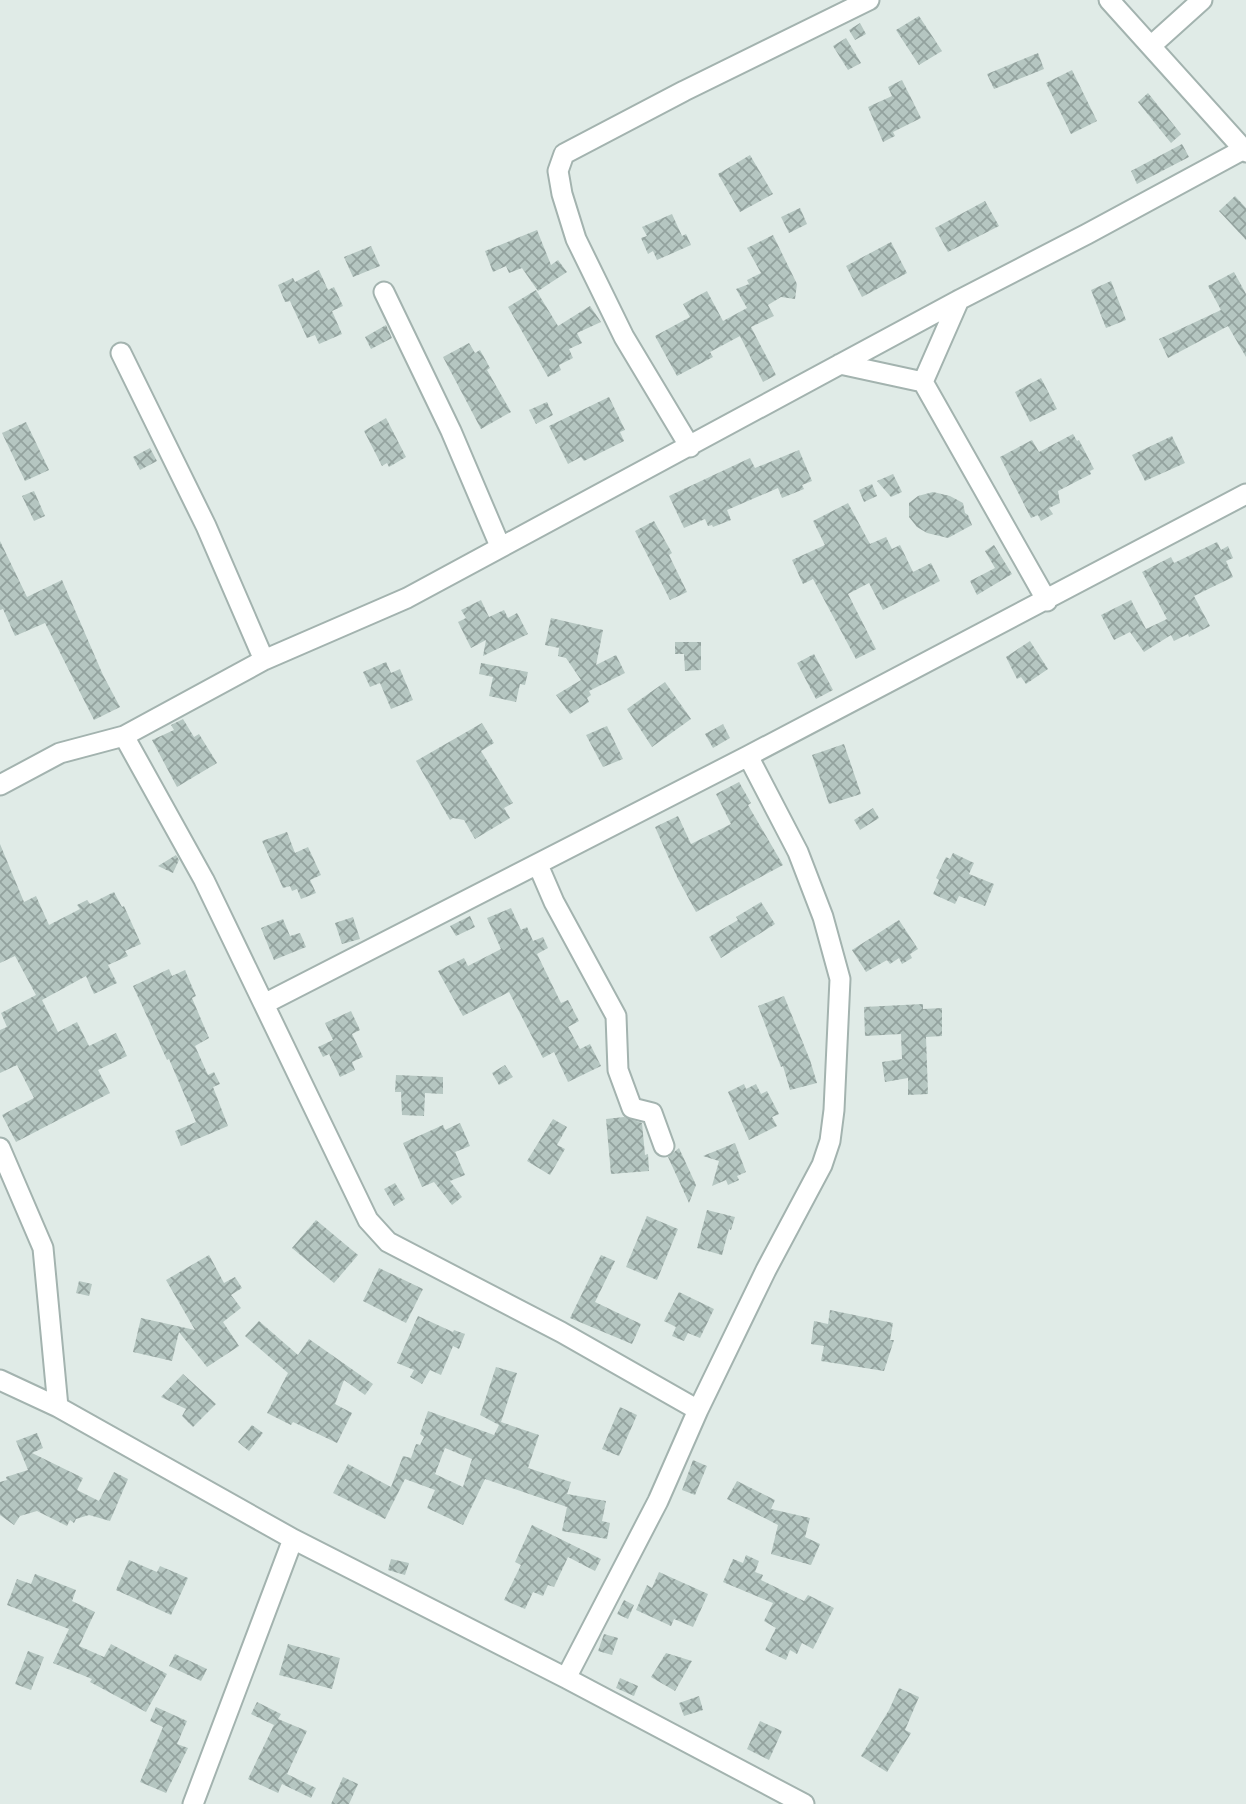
<svg xmlns="http://www.w3.org/2000/svg" width="1246" height="1804" viewBox="0 0 1246 1804" font-family="Helvetica,sans-serif">
<style>
.building{fill:url(#building-cross-hatch);fill-rule:evenodd}
.lines{fill:none;stroke-linecap:round;stroke-linejoin:round}
.minor-casing{stroke:#a3b3af;stroke-width:23}
.minor{stroke:#fff;stroke-width:19}
</style>
<defs>
<pattern id="building-cross-hatch" width="8" height="8" patternUnits="userSpaceOnUse" patternTransform="scale(1.75)"><rect width="8" height="8" fill="#b5c6c1"/><path d="M0 0l8 8M0 8l8-8" fill="none" stroke="#93a29e"/></pattern>
</defs>
<rect width="100%" height="100%" fill="#e0ebe7"/>
<!-- building -->
<path class="building" d="M919,16L942,51L919,65L896,30Z
M860,23L866,34L855,40L849,30Z
M846,38L861,63L848,70L833,46Z
M1038,53L1044,69L994,89L987,74Z
M1072,70L1097,121L1071,134L1046,83Z
M902,80L921,118L893,132L895,136L883,142L868,107L892,96L888,87Z
M1148,93L1181,134L1171,143L1138,102Z
M1182,144L1189,157L1137,184L1131,171Z
M750,155L773,194L740,212L718,174Z
M1235,196L1246,208V240L1219,211Z
M985,201L999,226L948,252L935,228Z
M800,208L807,224L789,233L781,217Z
M672,214L682,236L686,234L691,245L657,260L653,251L648,254L641,238L647,236L642,227Z
M537,230L551,265L558,260L567,272L538,291L522,268L509,273L506,266L493,272L485,251Z
M773,235L797,284L795,299L781,297L768,305L774,316L751,327L776,375L763,382L740,336L710,352L713,357L677,376L655,336L690,317L683,304L707,291L723,321L747,308L736,289L749,284L747,280L761,273L747,248Z
M891,242L907,273L862,297L846,266Z
M371,246L380,266L353,277L344,257Z
M319,270L328,290L334,287L343,306L332,311L342,334L319,344L315,335L307,338L290,301L285,302L278,285L293,278L295,282Z
M1234,272L1246,294V357L1228,326L1168,358L1159,339L1221,310L1208,286Z
M1111,281L1126,320L1106,328L1091,290Z
M536,290L558,326L590,306L601,322L577,333L582,343L569,349L573,358L559,365L561,370L548,377L508,307Z
M386,325L392,338L371,349L365,337Z
M469,343L475,353L480,350L490,368L487,370L511,412L481,429L443,357Z
M1041,378L1057,409L1030,422L1015,392Z
M609,397L625,430L620,432L624,441L584,461L581,457L568,464L549,426Z
M547,402L553,415L536,424L529,410Z
M386,418L406,457L389,467L387,463L382,466L364,431Z
M26,422L49,470L25,481L2,433Z
M1073,434L1077,441L1079,440L1094,469L1090,471L1091,474L1058,491L1060,503L1049,508L1053,514L1041,521L1038,515L1031,518L1000,457L1032,440L1039,452Z
M1172,436L1185,463L1145,481L1132,455Z
M150,448L157,461L140,470L133,457Z
M799,450L812,481L802,485L804,489L782,498L778,488L727,510L731,520L713,527L712,525L708,526L705,519L684,528L669,496L750,458L755,468Z
M893,474L902,492L891,497L877,481Z
M872,484L877,496L864,502L859,490Z
M34,491L45,516L34,521L22,496Z
M933,492L950,496L963,503L965,513L968,515L972,525L948,538L927,533L917,527L909,517V503L918,496Z
M848,503L870,544L886,537L892,549L900,545L913,572L931,563L940,581L883,610L869,583L848,594L876,649L856,659L813,579L803,584L792,560L825,545L813,521Z
M654,521L672,553L669,555L687,592L670,600L635,531Z
M0,541L27,597L62,580L103,675L120,707L94,720L45,623L15,636L3,609L0,610Z
M1217,542L1221,550L1228,546L1233,558L1226,561L1233,577L1194,596L1210,626L1189,637L1188,634L1174,641L1171,635L1144,652L1130,632L1114,640L1101,615L1131,600L1146,629L1167,619L1142,572L1171,557L1174,563Z
M994,545L1012,574L977,595L970,581L995,568L985,551Z
M481,600L489,617L504,610L508,618L517,613L528,634L483,656L486,640L471,648L458,622L466,618L461,610Z
M551,618L603,630L596,665L616,655L625,673L589,691L591,695L587,698L589,702L570,714L556,695L581,680L566,658L558,656L559,648L545,645Z
M1030,641L1048,669L1026,684L1021,677L1017,679L1006,657Z
M675,642H701V670L685,671L684,654H675Z
M814,654L833,690L816,699L797,663Z
M386,662L391,673L400,669L413,700L391,709L380,683L370,687L363,672Z
M481,663L528,672L525,685L520,684L516,702L489,696L493,677L479,674Z
M665,682L691,719L652,747L627,709Z
M183,719L194,737L199,734L217,763L177,787L152,740L174,730L171,725Z
M482,723L494,743L481,751L513,803L504,808L510,818L475,839L464,820L453,818L450,820L416,761Z
M723,724L730,738L713,748L705,734Z
M607,726L623,759L603,767L586,735Z
M844,744L861,794L829,804L812,755Z
M739,782L751,803L748,805L783,865L696,912L678,879L655,827L678,816L691,844L731,824L716,794Z
M873,808L879,818L860,830L854,820Z
M287,832L295,853L308,847L321,875L310,880L316,893L301,899L297,889L292,891L290,886L283,888L262,841Z
M0,844L24,902L36,896L49,925L80,909L77,905L87,900L90,904L114,892L122,907L124,906L141,944L125,951L128,956L108,965L117,983L94,994L86,976L42,1000L58,1032L77,1022L89,1046L116,1033L127,1056L98,1070L110,1093L16,1142L2,1115L34,1098L17,1065L0,1073V1030L7,1027L1,1013L36,995L15,956L0,963Z
M953,853L974,863L969,874L994,884L985,906L959,896L955,904L933,894L939,880L936,878L946,857L950,859Z
M176,855L179,860L173,873L158,866Z
M761,902L775,924L721,958L709,937L738,920L736,917Z
M511,908L521,930L527,927L533,941L543,937L548,948L537,954L561,1003L568,1000L579,1021L568,1027L580,1049L590,1044L601,1066L568,1082L554,1052L543,1058L509,992L463,1016L438,971L464,958L468,966L501,949L487,918Z
M470,916L475,927L456,936L450,926Z
M353,917L360,939L342,944L335,923Z
M283,919L290,936L300,933L306,947L274,960L261,928Z
M899,920L918,949L910,954L912,958L902,964L899,958L890,964L887,960L866,972L852,950Z
M169,969L172,976L185,970L196,996L192,998L209,1038L195,1046L208,1075L214,1072L220,1084L213,1087L228,1126L181,1146L175,1131L196,1122L169,1059L167,1060L133,986Z
M784,996L810,1060L817,1083L790,1090L783,1066L781,1067L758,1006Z
M923,1004V1009L942,1008V1036L926,1037L928,1094L908,1095V1078L885,1082L882,1062L902,1059L901,1034L865,1036L864,1007Z
M351,1011L360,1030L352,1034L363,1057L352,1062L355,1070L340,1077L329,1054L323,1057L318,1047L333,1040L325,1023Z
M505,1065L513,1077L499,1085L492,1073Z
M396,1075L443,1077V1094L425,1093L424,1116L402,1115L401,1092H395Z
M744,1084L746,1089L756,1084L761,1094L767,1091L779,1114L772,1117L777,1126L749,1140L728,1092Z
M624,1117L642,1123L645,1155L648,1154L649,1171L611,1174L606,1119Z
M553,1119L567,1127L557,1145L565,1149L550,1175L527,1161Z
M460,1123L470,1146L455,1152L465,1175L450,1181L462,1197L452,1205L434,1182L422,1187L403,1143L443,1125L445,1130Z
M735,1143L746,1172L737,1176L739,1180L728,1185L726,1180L712,1186L719,1161L703,1156Z
M679,1148L696,1185L689,1203L668,1157Z
M395,1183L405,1199L394,1206L384,1189Z
M707,1210L735,1217L731,1230L729,1229L722,1255L697,1248Z
M647,1216L678,1229L657,1280L626,1267Z
M316,1220L358,1255L334,1283L292,1248Z
M209,1255L224,1283L235,1277L242,1288L231,1295L241,1308L223,1322L239,1346L207,1367L179,1332L172,1361L133,1352L141,1318L195,1330L166,1280Z
M601,1255L615,1261L595,1302L641,1324L632,1344L570,1318Z
M379,1268L423,1289L406,1323L363,1301Z
M79,1281L92,1284L89,1296L76,1293Z
M679,1292L714,1309L700,1338L688,1333L684,1341L672,1336L676,1327L664,1321Z
M830,1310L893,1323L890,1340H894L884,1371L821,1361L824,1346L811,1344L814,1321L828,1324Z
M418,1316L453,1332L454,1330L465,1334L459,1349L453,1346L441,1375L430,1370L422,1384L410,1377L414,1370L397,1363Z
M259,1321L298,1355L309,1339L373,1384L365,1395L344,1380L335,1404L352,1413L337,1443L293,1422L291,1425L267,1413L288,1373L245,1336Z
M496,1367L517,1373L501,1422L539,1435L528,1468L571,1482L567,1494L606,1501L602,1521L610,1523L607,1539L562,1531L567,1507L485,1479L463,1525L427,1508L435,1490L405,1479L385,1519L333,1493L348,1464L391,1487L403,1456L411,1458L416,1444L420,1445L424,1437L420,1434L428,1411L494,1435L499,1425L480,1415ZM445,1448L472,1459L463,1487L435,1474Z
M183,1374L216,1404L193,1427L182,1416L186,1409L161,1397Z
M620,1407L637,1415L619,1456L602,1449Z
M252,1425L263,1433L249,1451L238,1442Z
M37,1433L43,1448L32,1453L83,1478L77,1490L99,1501L114,1472L128,1479L110,1521L89,1515L76,1519L74,1523L70,1520L67,1526L37,1511L20,1516L14,1525L0,1515V1482L7,1480L6,1477L28,1470L16,1441Z
M693,1460L707,1466L695,1495L682,1490Z
M737,1481L775,1500L771,1509L810,1518L805,1537L820,1544L811,1565L771,1554L778,1525L727,1499Z
M532,1525L601,1559L595,1571L568,1557L554,1587L548,1585L543,1596L533,1592L525,1609L504,1600L521,1565L515,1562Z
M746,1555L759,1561L755,1572L763,1575L761,1580L804,1601L808,1595L834,1608L813,1649L802,1643L797,1654L790,1650L786,1660L765,1650L776,1628L764,1621L773,1603L723,1582L733,1559L743,1563Z
M391,1559L409,1563L405,1575L388,1570Z
M129,1560L157,1572L160,1566L188,1578L171,1615L116,1590Z
M659,1572L708,1594L693,1627L674,1619L671,1626L636,1610L647,1585L652,1588Z
M35,1574L76,1590L72,1601L95,1612L79,1646L104,1657L111,1644L167,1674L146,1712L90,1682L92,1679L53,1663L69,1629L7,1605L17,1579L31,1584Z
M624,1600L634,1605L628,1619L617,1614Z
M604,1634L618,1638L612,1655L598,1651Z
M288,1644L340,1658L332,1689L279,1675Z
M28,1651L44,1657L31,1690L15,1684Z
M666,1653L692,1661L675,1691L651,1677Z
M175,1654L207,1669L201,1681L169,1666Z
M620,1678L638,1686L634,1696L616,1688Z
M899,1688L919,1697L905,1730L911,1733L887,1772L861,1756L889,1710Z
M699,1696L703,1710L684,1716L679,1703Z
M257,1702L281,1714L278,1719L307,1731L287,1774L316,1788L311,1798L282,1784L278,1793L248,1779L274,1725L251,1714Z
M156,1707L187,1721L177,1744L188,1748L166,1793L140,1782L163,1727L150,1721Z
M760,1721L782,1731L769,1760L747,1749Z
M343,1777L358,1784L349,1804H331Z"/>
<g class="lines">
<defs>
<path id="minor" d="M1109,0L1246,152
M1152,45L1202,0
M384,292L451,431L500,546
M121,353L206,526L264,660
M840,364L923,382L1047,601
M923,382L959,300
M690,447L624,337L576,239L562,194L558,171L564,154L684,91L869,0
M124,736L204,880L368,1220L388,1242L561,1332L698,1410
M0,785L60,753L124,736L264,660L407,598L959,300L1087,234L1244,149
M538,865L554,902L616,1016L618,1070L632,1108L652,1113L664,1146
M264,1004L748,756L1246,494
M0,1148L43,1248L58,1407
M0,1380L58,1407L293,1539L193,1804
M293,1539L566,1678L804,1804
M566,1678L658,1501L698,1410L766,1270L822,1165L830,1141L834,1110L840,979L823,917L798,852L748,756"/>
</defs>
<!-- minor casing -->
<use href="#minor" class="minor-casing"/>
<!-- minor -->
<use href="#minor" class="minor"/>
</g>
</svg>
